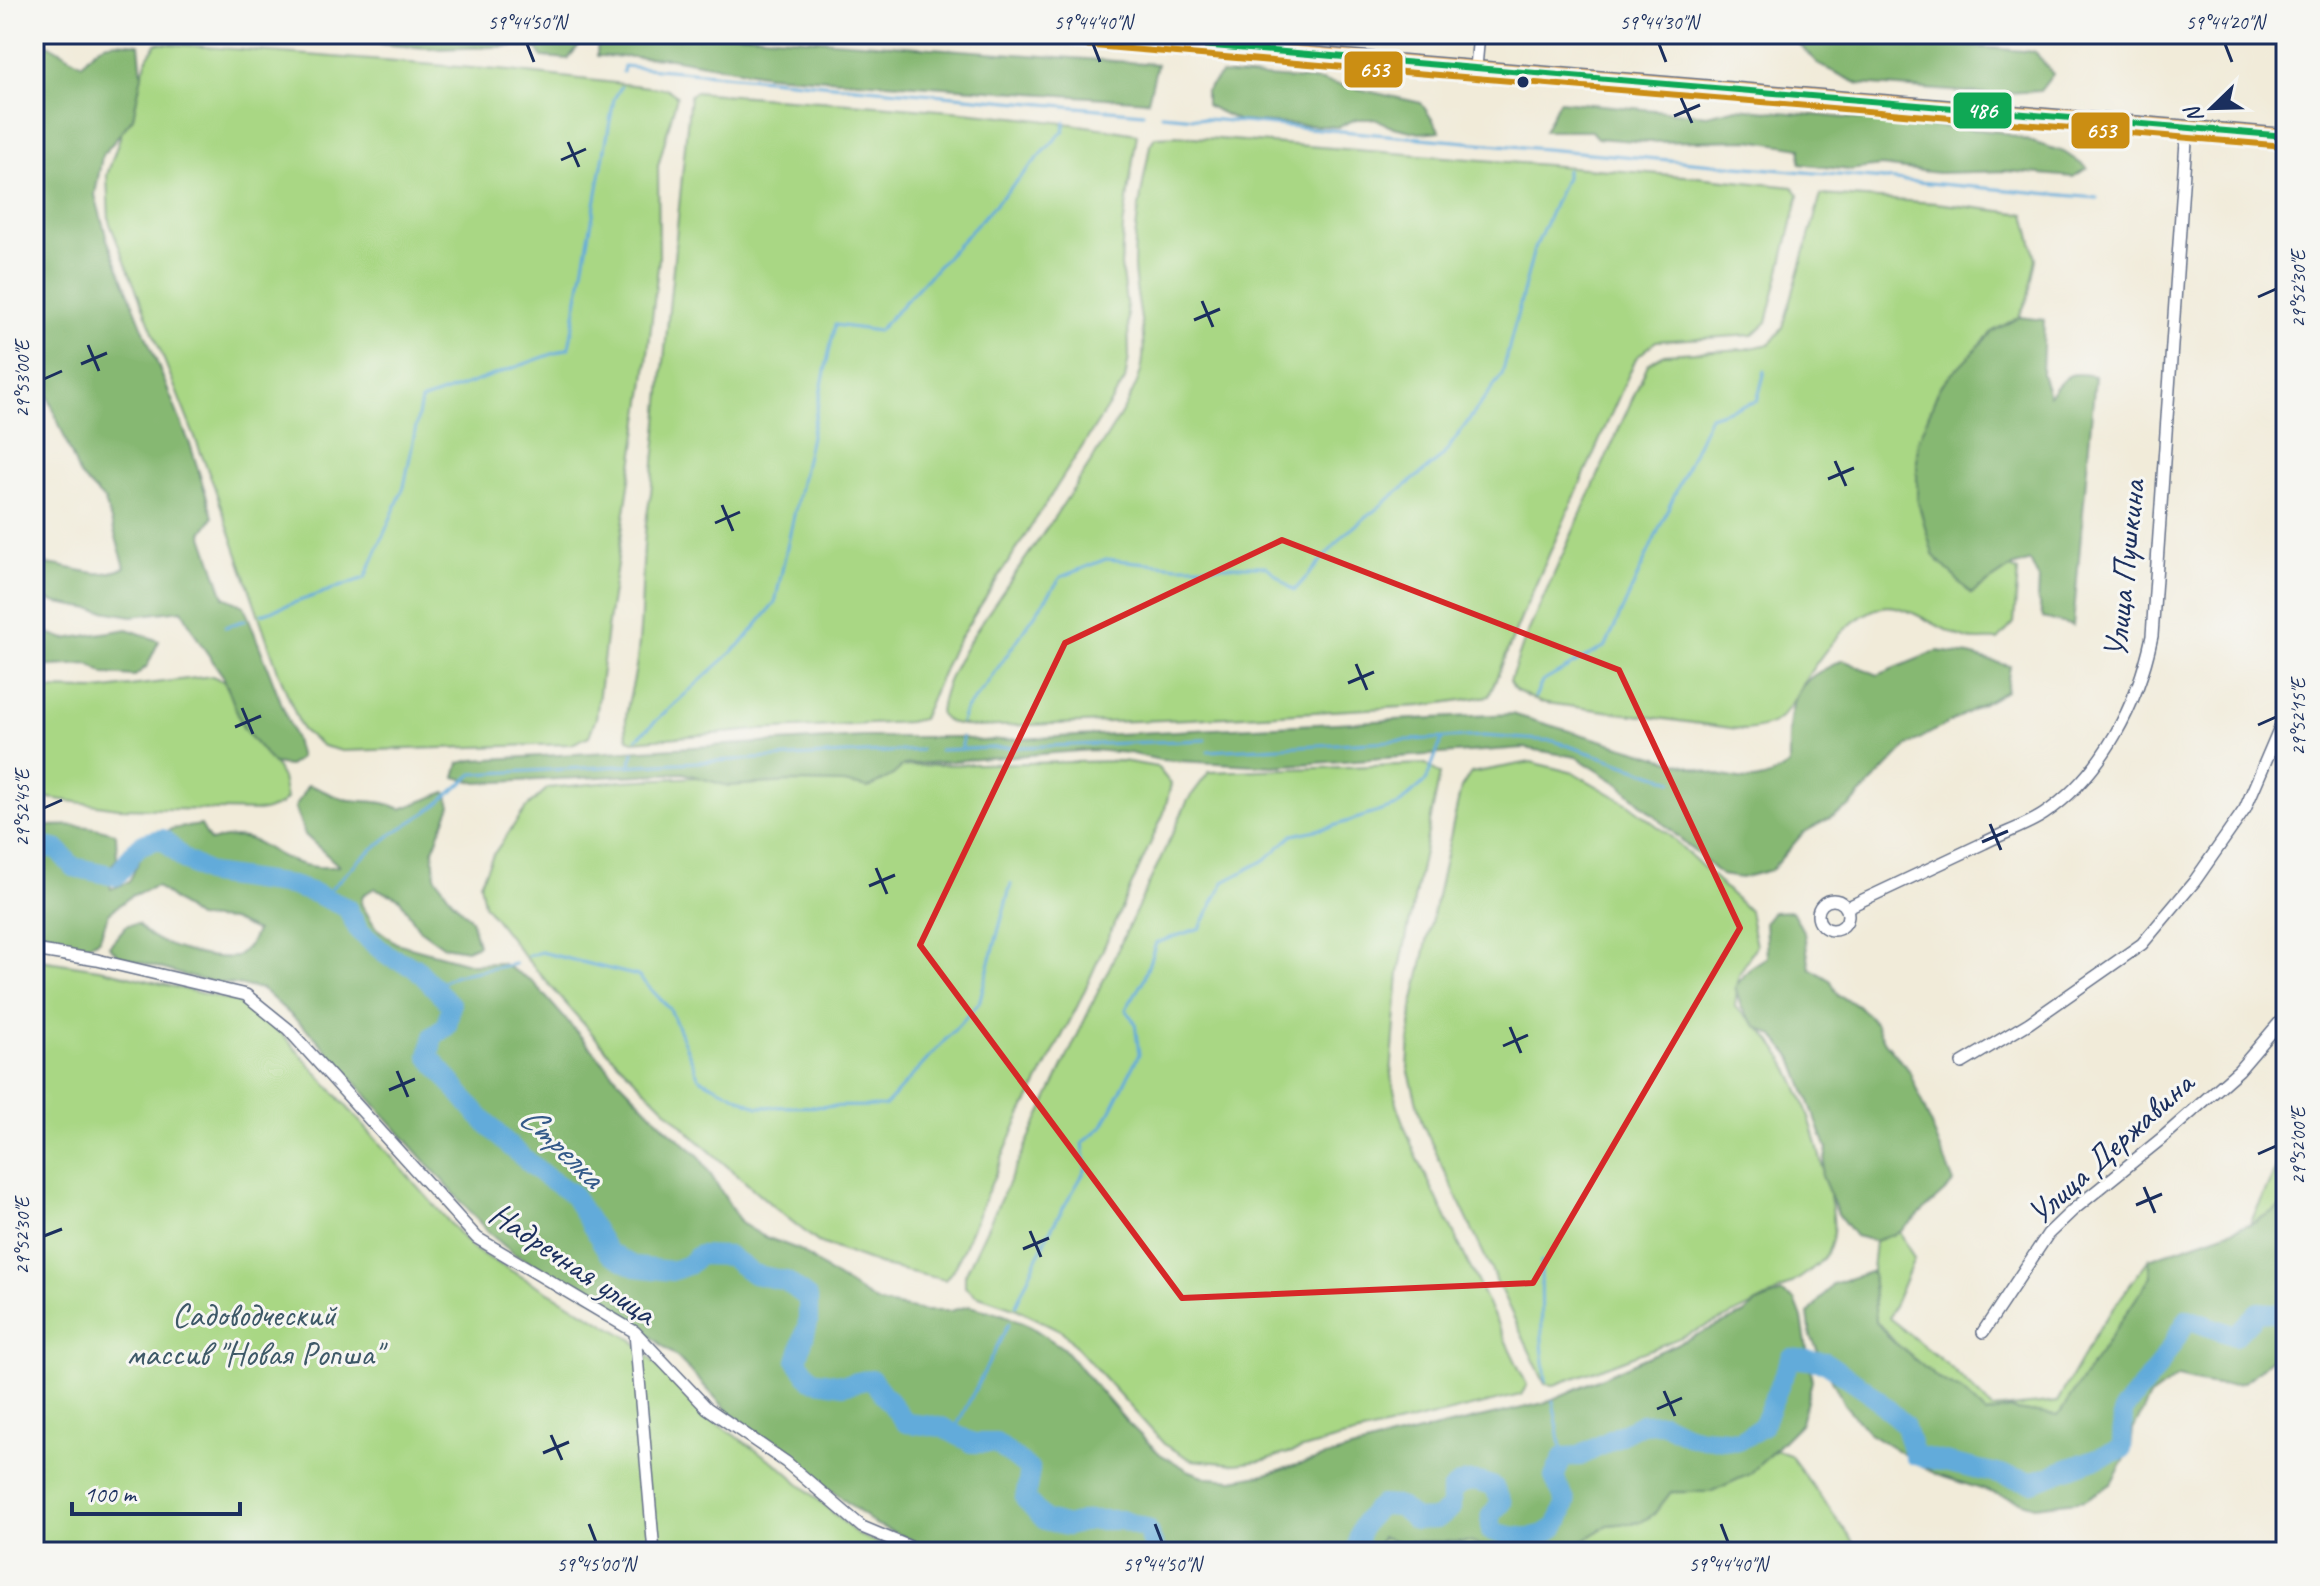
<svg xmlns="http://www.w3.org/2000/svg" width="2320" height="1586" viewBox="0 0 2320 1586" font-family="Caveat,sans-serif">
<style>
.green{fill:#a9d784;stroke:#628371;stroke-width:2}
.forest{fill:#86b872;stroke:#507468;stroke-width:2}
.water{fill:#62abda;stroke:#3e6d9c;stroke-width:2}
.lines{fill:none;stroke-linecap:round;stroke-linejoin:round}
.stream{stroke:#62abda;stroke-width:3}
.river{stroke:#62abda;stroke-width:20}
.minor-casing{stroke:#667189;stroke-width:14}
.major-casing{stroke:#667189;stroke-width:17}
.minor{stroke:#fff;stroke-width:11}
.major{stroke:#f8bf6c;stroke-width:14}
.bus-1-casing{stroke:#f6f6f2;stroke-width:12}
.bus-2-casing{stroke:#f6f6f2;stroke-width:12}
.bus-1{stroke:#10a855;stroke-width:6}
.bus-2{stroke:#cb8e13;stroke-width:6}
.marked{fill:none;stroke:#d62828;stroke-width:6;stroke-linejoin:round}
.ticks{fill:none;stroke:#1b2f5e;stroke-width:3}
.bus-dot{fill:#1b2f5e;stroke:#f6f6f2;stroke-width:3}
.labels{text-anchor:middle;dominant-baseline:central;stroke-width:6;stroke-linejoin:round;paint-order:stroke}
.street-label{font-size:34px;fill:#1b2f5e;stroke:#f6f6f2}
.park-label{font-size:34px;fill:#3e5968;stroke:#f6f6f2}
.water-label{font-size:36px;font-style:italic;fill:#345a89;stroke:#f6f6f2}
.line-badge{stroke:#f6f6f2;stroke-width:3}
.badge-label{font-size:22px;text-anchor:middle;font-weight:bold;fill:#fff}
.neatline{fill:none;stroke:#1b2f5e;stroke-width:3}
.ticks-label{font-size:20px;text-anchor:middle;fill:#1b2f5e}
</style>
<rect width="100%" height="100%" fill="#f6f6f2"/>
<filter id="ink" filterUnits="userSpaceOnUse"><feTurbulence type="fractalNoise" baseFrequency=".0125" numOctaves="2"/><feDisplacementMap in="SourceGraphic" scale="16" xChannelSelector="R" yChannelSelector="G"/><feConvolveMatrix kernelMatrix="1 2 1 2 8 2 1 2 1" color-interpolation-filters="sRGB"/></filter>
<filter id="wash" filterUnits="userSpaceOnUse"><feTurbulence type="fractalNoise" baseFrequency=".006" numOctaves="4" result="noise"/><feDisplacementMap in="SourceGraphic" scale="32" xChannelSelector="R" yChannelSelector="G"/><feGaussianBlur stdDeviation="1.8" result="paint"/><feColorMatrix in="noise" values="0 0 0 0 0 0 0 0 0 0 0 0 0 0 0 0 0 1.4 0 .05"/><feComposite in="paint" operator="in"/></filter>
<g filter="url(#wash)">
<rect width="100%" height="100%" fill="#f1ebd9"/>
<!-- green -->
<path class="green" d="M157,43L510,71L667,89L677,96L658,166L659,258L644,388L607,629L596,718L589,736L572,744L342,751L323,746L302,730L279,674L214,486L109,221L107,175L148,56Z
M695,92C841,104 993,109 1137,134L1123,227L1121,266L1128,317L1129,357L1125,380L952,650L922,719L908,722L757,730L634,741L628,739C622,720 630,697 634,678C646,616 638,553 651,493L690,95Z
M1181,136L1697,177L1793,187L1799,195L1767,322L1753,335L1656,341L1636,358L1524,611L1489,696L1421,706L1190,719L973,727L948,722L940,714C942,676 976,631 997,600C1031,550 1067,501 1099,449C1113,427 1128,405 1138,380C1152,345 1135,303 1134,266C1134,225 1143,185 1150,145L1155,137Z
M1821,195L1936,203L2025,214L2036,259L2028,298L2019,317L1940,386L1971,594L2010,568L2018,571L2014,623L1998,640C1989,639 1977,641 1968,639C1942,633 1906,601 1882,607C1848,616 1821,654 1804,682C1796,695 1788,713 1775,722C1766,727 1755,729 1745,730L1539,702L1515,690L1510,681L1524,641L1648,364L1664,354L1745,349L1770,344L1783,327Z
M212,676L223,681L271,757L282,778L286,799L280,805L264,811L118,808L34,796V689L97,690Z
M1122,761L1157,767L1171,784L1164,813L1078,1005L1017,1123L956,1266L945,1280L884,1266L818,1242L775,1208L696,1139L610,1054L525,957L484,904L480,883L493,855L526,808L548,788L622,781L933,765Z
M1531,762L1574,773L1628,804L1668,834L1749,911L1756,946L1739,974L1735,1007C1746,1016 1758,1025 1767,1036C1794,1068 1809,1112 1819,1152C1825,1180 1843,1227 1827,1253C1799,1299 1610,1365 1554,1385L1545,1384L1422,1123L1408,1068L1412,1009L1461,788L1471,773Z
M1426,764L1440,774L1399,973L1391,1075L1399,1112L1415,1153L1527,1385L1521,1395L1338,1439L1261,1461L1235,1464L1192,1460L1164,1444L1062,1331L1017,1309L976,1295L965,1287V1275L1188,800L1209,772Z
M34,959L99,969L242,1003L285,1037L473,1249L633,1340L703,1414L781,1467L858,1535L900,1552H34Z
M2286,1147V1204L2250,1224Z
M1900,1232L1914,1259L1889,1318L1950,1367L1993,1409L2057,1402L2101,1325L2149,1259L2151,1276L2058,1417L2010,1409L1986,1414L1962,1391L1937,1378L1901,1349L1876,1321L1872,1271L1875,1241Z
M1776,1450L1790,1455L1861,1552H1551L1576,1545L1608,1525L1641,1522L1654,1514L1671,1492C1718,1495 1742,1481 1776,1450Z
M1382,1537L1398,1541L1470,1542L1500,1552H1374Z"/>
<!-- forest -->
<path class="forest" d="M265,34H580L581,43L568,59L542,57L537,48L517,46L438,49Z
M598,34H736L1157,64L1148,101L768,75L670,58L597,56Z
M1799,34H1831L2035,52L2053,74L2040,91L1990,94L1859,84L1819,65L1796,41Z
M34,36L82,64C101,39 109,41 139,44L142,75L133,118L102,156L95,195L107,239L191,447L213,517L202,533L224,597L244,606L294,736L300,758L289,766L273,764L243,728L223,676L199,641L182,610L132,616L57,603L34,595V565C65,560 94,584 125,567L105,501L80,476L34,361Z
M1221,74L1322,81L1421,103L1440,131L1420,133L1389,126L1377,119H1356L1338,127L1239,121L1206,105V91Z
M1559,101L1707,115L1737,108L2000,132L2064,152L2087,168L2073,177L2007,171L1938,173L1881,166L1849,170L1800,164L1801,148L1749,140L1646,142L1597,138L1591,131H1544Z
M2019,317L2044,320L2042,374L2049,395C2067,376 2067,370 2095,376L2073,626L2043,618L2038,601L2039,580L2030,561L2010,568L1971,594L1933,555L1917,498V444L1940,386L1993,331Z
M34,628L65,639L128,629L159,641L147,666L135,676L105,674L89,664L34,667Z
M1937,651L1969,655L2010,666L2006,691L1907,746L1848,808L1803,833L1771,870L1741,878L1721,875L1619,784L1576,757L1524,748L1273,766L1160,760L1129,753L1091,750L904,765L893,775L869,788L843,783L791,782L728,786L683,773L478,783L455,777L459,763L473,760L863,737H957L981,741L1512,714L1719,775C1751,782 1761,784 1789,765C1789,737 1785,700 1809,679C1818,671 1832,666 1843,660L1878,675Z
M308,785C321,788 331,796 344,799C364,803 382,799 401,809L446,792L451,805L433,850L435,876L452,900L471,919L478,945L466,950L443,946L419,929L399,898L375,888L363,895L361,904L376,928L396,943L472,964L501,963L532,981L618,1079L666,1128L699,1156L741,1223L763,1236L800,1250L830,1273L878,1303L925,1311H950L969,1306L1004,1315L1031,1327L1063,1348L1126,1421L1160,1454L1190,1471L1209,1478L1233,1480L1265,1474L1390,1439L1544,1403L1744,1314L1755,1304L1781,1293L1795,1300L1802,1318L1812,1381L1801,1423L1750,1474L1710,1492H1671L1654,1514L1641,1522L1608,1525L1576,1546L1551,1552H1500L1470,1542L1398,1541L1382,1537L1374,1552H939L875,1524L725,1408L679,1359L643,1330L565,1282L514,1254L489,1233L315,1037L262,989L197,979L119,956L109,946L127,925L138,924C155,947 208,960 236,957L250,944L256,931L231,920L197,918L156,886L131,896L109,913L99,940L88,945L34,937V827C63,825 88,823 116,834L117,859L107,870L111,889L129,882L145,848L171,829L201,825L210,841C258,829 256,848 294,862C310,868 323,868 339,866L305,835L295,807Z
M1792,911L1804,933L1810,968L1831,981L1838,996L1858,1005L1876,1024L1885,1042L1909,1070L1954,1183L1900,1232L1875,1241L1855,1236L1838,1214L1822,1176L1827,1149L1793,1059L1774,1036L1756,1026L1741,1007L1735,987L1750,968L1767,957L1765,921L1773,912Z
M2286,1204V1353C2268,1356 2265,1366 2251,1377C2233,1393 2199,1382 2178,1377L2150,1397L2133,1430L2131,1448L2111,1484L2085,1500L2035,1506L1937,1475L1868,1432L1844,1404L1811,1337L1808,1314L1833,1284L1872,1271L1876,1321L1887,1336L1937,1378L1962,1391L1986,1414L2010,1409L2058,1416L2151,1276L2149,1259L2250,1224Z"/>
<!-- water -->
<path class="water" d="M1838,34H1978L1977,44Z"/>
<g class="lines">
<!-- stream -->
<path class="stream" d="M623,72L624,66L1143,113
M1162,115L2097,198
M262,614L365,578L404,487L421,401L569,348L614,99L621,87
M225,627L245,620
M1535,697L1542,682L1606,646L1710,416L1757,401L1765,371
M961,722L965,710L984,688L1061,577L1106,559L1178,566H1266L1294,591L1345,534L1442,457L1502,375L1533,253L1566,177V170
M637,738L743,642L775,603L835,325L878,331L1064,130L1065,122
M962,749V737
M939,750L1205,740
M1208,751L1484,736L1554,741L1673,781
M631,764L633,752
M323,897L359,860L392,834L433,808L473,774L921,750
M528,956L541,952L638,976L670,1009L699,1078L758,1107L885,1106L979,1003L1011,884
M435,986L456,975L515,964
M1541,1262L1542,1344L1546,1381
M1016,1305L1048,1234L1086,1169L1083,1143L1103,1126L1139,1054L1135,1023L1126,1009L1143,981L1156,943L1200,928L1224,882L1265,860L1293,835L1330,827L1397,806L1426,781L1442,739
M1553,1401L1563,1457
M953,1433L1009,1323"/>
<!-- river -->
<path class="river" d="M34,844L58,850L73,867L116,876C136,855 128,844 163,839L185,860L210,874L289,885L314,893L347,908L359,931L388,956L416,968L451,1005L447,1026L433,1036L429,1056L479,1116L511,1147L545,1176L572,1194L608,1252L635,1267L672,1271L688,1265L699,1255L729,1256L753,1274L786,1281L808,1298V1323L797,1361L811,1380L843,1385L871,1379L906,1423L942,1427L972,1443H996L1030,1470L1025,1499L1045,1520L1067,1526L1089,1520H1121L1147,1529L1156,1552
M1357,1552C1358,1531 1364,1518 1381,1505L1399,1506L1415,1520L1437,1519L1451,1508V1491C1465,1478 1477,1480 1494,1487L1502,1503L1491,1515V1531C1511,1537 1537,1543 1555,1527C1560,1522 1563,1510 1566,1503L1554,1477L1563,1457L1580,1456L1642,1424L1662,1423L1691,1437L1739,1441L1762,1427L1791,1358L1825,1362L1868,1391L1904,1424L1914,1455L2032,1482L2122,1449L2123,1410L2154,1373L2188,1319L2235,1336L2258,1312L2286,1314"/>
</g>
</g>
<g filter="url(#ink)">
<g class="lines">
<defs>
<path id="minor" d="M1476,67L1479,34
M1818 915a15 15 0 1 1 30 0a15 15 0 1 1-30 0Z
M1846,908C1892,886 1938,865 1984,843C2003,833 2026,826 2044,814C2103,774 2138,703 2152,636L2187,127
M34,950L97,960L246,995L288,1029L477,1238L635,1332L707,1408L786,1462L862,1527L922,1552
M1962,1063L2029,1023L2142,944L2194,882L2245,809L2281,725L2286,705
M1983,1332L2048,1234L2073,1210L2161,1139L2239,1070L2286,1015
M635,1333L654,1552"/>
<path id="major" d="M1071,34L2286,136"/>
</defs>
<!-- minor casing -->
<use href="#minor" class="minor-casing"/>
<!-- major casing -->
<use href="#major" class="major-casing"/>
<!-- minor -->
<use href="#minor" class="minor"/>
<!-- major -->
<use href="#major" class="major"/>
<defs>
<path id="bus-1" d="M1071,34L2286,136"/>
<path id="bus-2" d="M1070,44L2285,146"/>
</defs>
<!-- bus-1 casing -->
<use href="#bus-1" class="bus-1-casing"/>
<!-- bus-2 casing -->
<use href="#bus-2" class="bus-2-casing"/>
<!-- bus-1 -->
<use href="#bus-1" class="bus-1"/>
<!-- bus-2 -->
<use href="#bus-2" class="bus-2"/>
</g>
</g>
<!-- marked area -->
<path class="marked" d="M1282,540L1619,670L1740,928L1533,1283L1182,1298L920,945L1065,643Z"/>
<!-- ticks -->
<path class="ticks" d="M527,44L534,62M1093,44L1100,62M1659,44L1666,62M2225,44L2232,62M1681,98L1692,123M1674,116L1700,105M568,142L579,167M561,160L586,149M2258,297L2276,289M1202,301L1213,327M1194,320L1220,309M88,345L99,371M81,364L107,353M44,379L62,371M1835,461L1846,486M1828,479L1854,468M722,505L733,531M715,523L740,512M1356,664L1367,690M1348,683L1374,672M242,708L253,734M2258,725L2276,717M235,727L261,716M44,808L62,800M1990,824L2001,850M1982,842L2008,831M876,868L887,894M869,886L895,875M1510,1027L1521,1053M1503,1046L1528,1035M397,1071L408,1097M389,1090L415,1079M2258,1154L2276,1146M2144,1187L2155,1213M2136,1205L2162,1194M1030,1231L1041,1257M44,1236L62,1229M1023,1249L1049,1238M1664,1391L1675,1416M1657,1409L1682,1398M551,1435L562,1460M543,1453L569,1442M589,1524L596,1542M1155,1524L1162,1542M1721,1524L1728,1542"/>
<!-- markers -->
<circle class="bus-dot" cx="1523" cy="82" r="7"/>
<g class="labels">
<!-- street labels -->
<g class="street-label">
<text transform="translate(2124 569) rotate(-84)">Улица Пушкина</text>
<text transform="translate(2110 1148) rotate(-42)">Улица Державина</text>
<text transform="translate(573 1263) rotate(34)">Надречная улица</text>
</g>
<!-- park labels -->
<g class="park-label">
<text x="254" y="1314">Садоводческий<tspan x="254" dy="39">массив "Новая Ропша"</tspan></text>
</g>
<!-- water labels -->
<g class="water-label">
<text transform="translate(562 1146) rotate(44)">Стрелка</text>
</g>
</g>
<g class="line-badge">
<rect x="1343" y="50" width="61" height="39" rx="8" fill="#cb8e13"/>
<rect x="1952" y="91" width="61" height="39" rx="8" fill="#10a855"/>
<rect x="2070" y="111" width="61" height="39" rx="8" fill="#cb8e13"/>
</g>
<g class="badge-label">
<text x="1374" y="77">653</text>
<text x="1982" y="118">486</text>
<text x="2101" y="138">653</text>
</g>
<!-- margin -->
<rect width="2320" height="1586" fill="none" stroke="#f6f6f2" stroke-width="88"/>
<!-- north arrow -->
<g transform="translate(2212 108) rotate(247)" stroke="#f6f6f2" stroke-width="6" paint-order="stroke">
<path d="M0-6L14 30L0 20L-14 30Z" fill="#1b2f5e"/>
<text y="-12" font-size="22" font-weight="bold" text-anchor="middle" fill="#1b2f5e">N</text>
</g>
<!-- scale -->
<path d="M72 1502v12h168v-12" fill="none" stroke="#1b2f5e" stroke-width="4"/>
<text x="84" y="1502" font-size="24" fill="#1b2f5e" stroke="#f6f6f2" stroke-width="6" paint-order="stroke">100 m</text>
<rect x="44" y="44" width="2232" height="1498" class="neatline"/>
<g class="ticks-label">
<text x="527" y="29">59°44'50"N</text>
<text x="1093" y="29">59°44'40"N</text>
<text x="1659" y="29">59°44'30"N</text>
<text x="2225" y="29">59°44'20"N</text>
<text transform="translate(2298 289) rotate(-90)" y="7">29°52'30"E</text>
<text transform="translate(22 379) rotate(-90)" y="7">29°53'00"E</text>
<text transform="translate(2298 717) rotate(-90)" y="7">29°52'15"E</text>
<text transform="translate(22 808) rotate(-90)" y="7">29°52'45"E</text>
<text transform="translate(2298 1146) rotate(-90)" y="7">29°52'00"E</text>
<text transform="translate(22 1236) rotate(-90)" y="7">29°52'30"E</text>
<text x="596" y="1571">59°45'00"N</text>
<text x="1162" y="1571">59°44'50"N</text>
<text x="1728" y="1571">59°44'40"N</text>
</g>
</svg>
